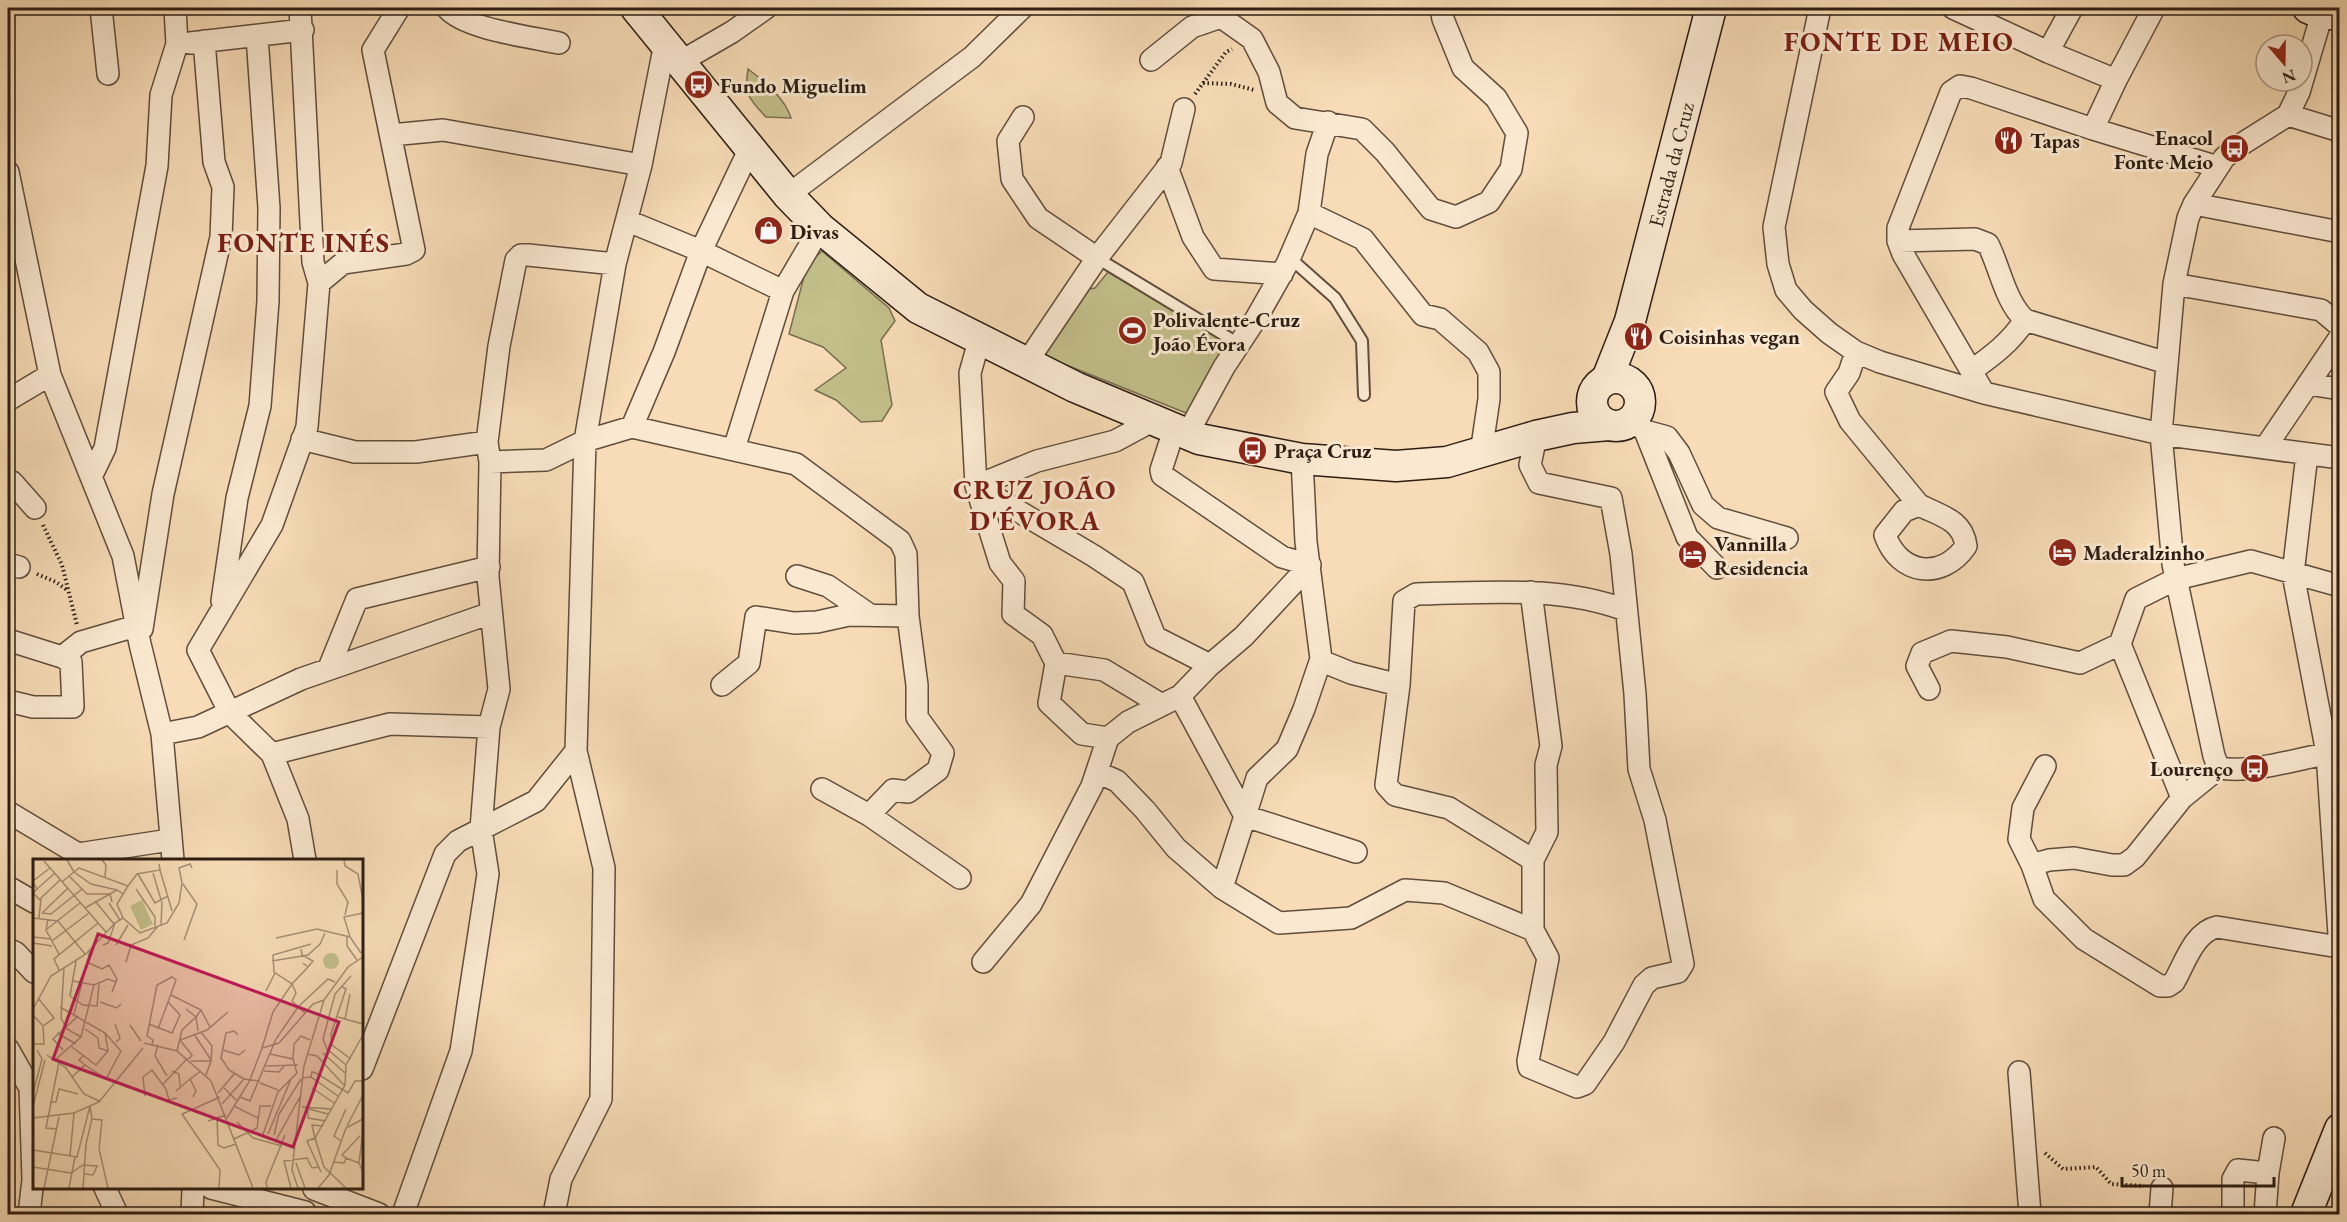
<svg xmlns="http://www.w3.org/2000/svg" width="2347" height="1222" viewBox="0 0 2347 1222" font-family="'EB Garamond',serif">
<style>
.green{fill:#c2bf8b;stroke:#786e4f;stroke-width:1.5}
.lines{fill:none;stroke-linecap:round;stroke-linejoin:round}
.lane-casing{stroke:#604d3c;stroke-width:14}
.street-casing{stroke:#604d3c;stroke-width:24}
.secondary-casing{stroke:#2d1d13;stroke-width:33}
.path{stroke:#2d1d13;stroke-width:4;stroke-dasharray:1.5 3;stroke-linecap:butt}
.lane{stroke:#fae8d0;stroke-width:10}
.street{stroke:#fae8d0;stroke-width:21}
.secondary{stroke:#fae8d0;stroke-width:30}
.labels{text-anchor:middle;dominant-baseline:central;stroke-width:6;stroke-linejoin:round;paint-order:stroke}
.poi-label{font-size:21px;font-weight:bold;fill:#2d1d13;stroke:#fae8d0;text-anchor:start}
.street-label{font-size:21px;fill:#2d1d13;stroke:#fae8d0}
.district-label{font-size:27px;font-weight:bold;letter-spacing:1.5px;fill:#7a1f14;stroke:#fae8d0}
.inset-road{fill:none;stroke:#a69075;stroke-width:1.5}
.view{fill:#c2185b;fill-opacity:0.15;stroke:#c2185b;stroke-width:3}
.inset-edge{fill:none;stroke:#2d1d13;stroke-width:3}
</style>
<rect width="100%" height="100%" fill="#f7dcb7"/>
<filter id="stains"><feTurbulence type="fractalNoise" baseFrequency=".00333" numOctaves="4"/><feColorMatrix values="0 0 0 0 .2 0 0 0 0 .09 0 0 0 0 .02 0 0 0 .5 -.17"/></filter>
<radialGradient id="worn" r=".72"><stop offset=".6" stop-color="#630" stop-opacity="0"/><stop offset="1" stop-color="#630" stop-opacity=".3"/></radialGradient>
<!-- green -->
<path class="green" d="M748,69C764,81 785,98 791,118L766,117C749,99 744,95 748,69Z
M822,251L889,308L895,321L881,340L892,405L882,421L861,422L836,400L815,390L846,368L823,347L789,334L807,265Z
M1108,272L1231,345L1191,415L1044,356L1078,291L1095,288Z"/>
<g class="lines">
<defs>
<path id="lane" d="M1097,258L1239,344
M1290,258L1335,298L1362,341L1364,395"/>
<path id="street" d="M101,8L108,74
M300,8L313,262L319,283L307,427L272,525L198,650L230,713L272,754L390,724L489,727
M447,8C464,29 531,37 559,43
M1820,8L1774,227L1778,264L1786,290L1803,310L1829,333L1856,352L1880,362L1984,393
M1953,8L2048,52
M2072,8L2048,52L2116,80L2093,129
M190,43L303,30
M1151,60L1192,27L1221,17L1252,39L1269,72L1277,103L1295,118L1362,129L1385,152L1431,209L1456,217L1489,202L1511,169L1517,133L1496,98L1463,68L1443,19L1441,8
M680,62L732,32L766,8
M2116,80L2154,8
M2288,115L2340,131
M1023,117L1008,141L1012,179L1038,218L1097,258L1027,362
M391,135L443,130L641,165
M1167,167L1193,237L1214,269L1282,274
M2218,167L2093,129L1971,88L1960,86L1951,92L1898,228V241L1903,254L1984,393L2161,434L2340,458
M8,172L50,375L123,556L140,644L162,734L173,860
M788,195L972,57L1022,8
M2194,204L2340,232
M1309,213L1363,239L1423,315L1440,319L1478,352L1489,372V399L1481,453
M628,221L701,251L783,291
M1898,241L1975,239L1988,244C2000,268 2005,301 2025,320L2167,363
M1097,258L1171,163L1184,109
M319,283L343,263L406,254L414,250L373,50L399,8
M2174,284L2321,310L2340,326
M979,341L970,373L976,486L1037,461L1115,441L1154,420
M1856,352L1849,373L1836,392L1850,421L1919,505
M1971,371C1992,356 2011,342 2025,320
M2308,384L2340,389
M8,400L50,375
M1632,421L1645,431L1687,537L1717,568
M632,427L664,352L701,251L750,148
M1645,431L1667,437L1679,453L1703,505L1718,518L1787,538
M1188,433L1224,367L1257,317L1287,264L1309,213L1317,154L1328,122
M1536,436L1530,465L1539,483L1611,498L1621,554L1635,694L1639,769L1655,820L1683,964L1678,972L1652,978L1644,985L1614,1042L1585,1084L1577,1087L1529,1067L1528,1061L1548,958L1533,930V860L1449,808L1395,795L1386,785L1399,685L1404,601L1416,594C1486,593 1558,585 1625,610
M302,439L355,452H416L487,442
M2265,448L2340,337
M734,449L783,291L820,228
M2307,454L2293,574L2327,753L2340,949
M1302,459L1306,542L1321,659L1304,709L1287,749L1257,778L1245,816L1356,852
M490,462L546,460L585,441L632,427L796,464L900,541L906,554L908,616L917,685V717L943,753L938,770L908,792L893,790L869,815L822,789
M91,477L105,448L157,166L161,95L177,44L175,8
M8,481L12,482L35,508
M976,486L1000,563L1014,581L1013,614L1042,635L1056,663L1104,670L1162,705
M976,486L1094,556L1133,582L1155,637L1210,665
M1919,505C1941,516 1963,520 1966,546C1942,581 1899,575 1885,535L1904,511Z
M8,564L19,567
M797,576L828,586L870,615
M1531,592L1551,746L1546,765L1547,832L1533,860
M222,601L237,498L260,406L268,301L269,208L257,36
M142,629L163,494L221,237L223,187L214,162L204,41
M8,640L62,657L81,642L136,626
M1321,659L1324,662L1351,673L1399,685
M1056,663L1049,703L1082,734L1108,738
M329,668L357,599L489,567
M722,685L749,663L756,617L794,623L817,622L849,615L908,616
M1929,689L1917,666L1922,653L1951,641L2007,647L2080,663L2120,644
M1180,696L1245,816L1222,888L1279,923L1351,918L1405,890L1444,893L1533,930
M8,701L33,707H73L71,662L62,657
M162,734L198,727L301,679L491,613
M272,754L298,819L305,860
M2045,766L2023,808L2019,839L2032,865L2044,899L2084,939L2160,986H2168L2174,982C2185,963 2194,932 2217,927L2339,947
M2219,768L2214,756L2173,564L2161,434L2174,284L2188,218L2194,204L2224,158L2234,149L2288,115L2299,92L2322,14
M1097,772L1117,781L1145,810L1176,848L1222,888
M2182,798L2120,644L2136,599L2176,579L2251,561L2340,586
M8,812L78,854L170,840
M869,815L960,878
M2032,865L2049,860L2074,858L2112,865H2124L2135,857L2182,798L2219,768C2255,774 2303,757 2340,751
M8,887L34,902
M8,949L16,953L34,972
M983,962L1031,904L1092,786L1108,738L1128,722L1180,696L1210,665L1244,636L1310,565L1282,557L1162,475L1161,470L1175,427
M8,1049L30,1088L33,1180L29,1214
M362,1069L445,854L458,841L536,801L576,751L585,441L615,264L641,165L665,43
M2019,1072L2030,1214
M105,1188L117,1214
M211,1188L305,1212
M314,1189L379,1214
M192,1214L193,1188
M403,1214L461,1051L488,874L481,829L489,727L499,689L488,577L490,462L487,442L499,346L516,260L521,255H528L615,264
M554,1214L561,1179L601,1099L604,868L576,751
M2160,1214L2162,1188
M2233,1214V1179L2238,1170L2268,1173L2274,1138
M2265,1214L2268,1173"/>
<g id="secondary">
<path d="M636,8L788,195L820,228L918,308L1075,387L1199,439L1302,459L1396,466L1447,462L1536,436L1573,428L1609,425"/>
<path d="M2308,8L2322,14H2340"/>
<circle cx="1616" cy="402" r="24"/>
<path id="s1" d="M1607,379L1630,321L1711,8"/>
<path d="M2306,1214L2340,1129"/>
</g>
</defs>
<!-- lane casing -->
<use href="#lane" class="lane-casing"/>
<!-- street casing -->
<use href="#street" class="street-casing"/>
<!-- secondary casing -->
<use href="#secondary" class="secondary-casing"/>
<!-- path -->
<path class="path" d="M1203,83L1231,84L1254,90
M1195,94L1226,52L1232,49
M43,525L62,565L77,625
M37,574L56,582L67,590
M2045,1153L2063,1169L2096,1167L2111,1184L2144,1186"/>
<!-- lane -->
<use href="#lane" class="lane"/>
<!-- street -->
<use href="#street" class="street"/>
<!-- secondary -->
<use href="#secondary" class="secondary"/>
</g>
<!-- icons -->
<defs>
<symbol id="bus-disc" viewBox="-11 -11 22 22"><circle r="9.5" fill="#8f2418" stroke="#fae8d0"/><path d="M-5-6H5V4H4V6H2V4H-2V6H-4V4H-5ZM-3.5-4V0h7V-4ZM-3.5 1.2v1.5H-2V1.2ZM2 1.2v1.5H3.5V1.2Z" fill="#fff"/></symbol>
<symbol id="restaurant-disc" viewBox="-11 -11 22 22"><circle r="9.5" fill="#8f2418" stroke="#fae8d0"/><path d="M-5-6h1v4h1v-4h1v4h1v-4h1v5L-1.5 .5V6h-2V.5L-5-1ZM5-6V6H3V1.5H1.5Q1.5-4 5-6Z" fill="#fff"/></symbol>
<symbol id="shop-disc" viewBox="-11 -11 22 22"><circle r="9.5" fill="#8f2418" stroke="#fae8d0"/><path d="M-5-2.5h2.3a2.7 3.5 0 0 1 5.4 0H5L5.5 6h-11ZM-1.5-2.5h3a1.5 2.3 0 0 0-3 0Z" fill="#fff"/></symbol>
<symbol id="stadium-disc" viewBox="-11 -11 22 22"><circle r="9.5" fill="#8f2418" stroke="#fae8d0"/><path d="M0-5a6.5 5 0 1 0 0 10a6.5 5 0 1 0 0-10ZM-3.5-1.8h7v3.6h-7Z" fill="#fff"/></symbol>
<symbol id="hotel-disc" viewBox="-11 -11 22 22"><circle r="9.5" fill="#8f2418" stroke="#fae8d0"/><path d="M-6-4.5h1.5V1H6V5H4.5V3h-9V5H-6ZM-4 0a1.8 1.8 0 1 1 3.6 0ZM.5 0V-2.5h3Q6-2.5 6 0Z" fill="#fff"/></symbol>
</defs>
<g fill-rule="evenodd">
<use href="#bus-disc" x="682" y="68" width="33" height="33"/>
<use href="#restaurant-disc" x="1992" y="124" width="33" height="33"/>
<use href="#bus-disc" x="2218" y="132" width="33" height="33"/>
<use href="#shop-disc" x="752" y="214" width="33" height="33"/>
<use href="#stadium-disc" x="1116" y="314" width="33" height="33"/>
<use href="#restaurant-disc" x="1622" y="320" width="33" height="33"/>
<use href="#bus-disc" x="1236" y="434" width="33" height="33"/>
<use href="#hotel-disc" x="2046" y="536" width="33" height="33"/>
<use href="#hotel-disc" x="1676" y="538" width="33" height="33"/>
<use href="#bus-disc" x="2238" y="752" width="33" height="33"/>
</g>
<g class="labels">
<!-- poi labels -->
<g class="poi-label">
<text x="720" y="85">Fundo Miguelim</text>
<text x="2213" y="137" text-anchor="end">Enacol<tspan x="2213" dy="24">Fonte Meio</tspan></text>
<text x="2030" y="140">Tapas</text>
<text x="790" y="231">Divas</text>
<text x="1153" y="319">Polivalente-Cruz<tspan x="1153" dy="24">João Évora</tspan></text>
<text x="1659" y="336">Coisinhas vegan</text>
<text x="1274" y="450">Praça Cruz</text>
<text x="1714" y="543">Vannilla<tspan x="1714" dy="24">Residencia</tspan></text>
<text x="2083" y="552">Maderalzinho</text>
<text x="2233" y="768" text-anchor="end">Lourenço</text>
</g>
<!-- street labels -->
<g class="street-label">
<text stroke="none"><textPath href="#s1" startOffset="224">Estrada da Cruz</textPath></text>
</g>
<!-- district labels -->
<g class="district-label">
<text x="1899" y="41">FONTE DE MEIO</text>
<text x="304" y="242">FONTE INÉS</text>
<text x="1035" y="489">CRUZ JOÃO<tspan x="1035" dy="31">D'ÉVORA</tspan></text>
</g>
</g>
<!-- overview -->
<g transform="translate(33 859)">
<rect width="330" height="330" fill="#f7dcb7"/>
<path d="M109,41L120,65L108,71L97,47ZM290 102a8 8 0 1 1 16 0a8 8 0 1 1-16 0Z" fill="#c2bf8b"/>
<path class="inset-road" d="M34,1L41,13L58,25L84,31M69,1L73,6L72,18M311,1L312,7L325,15L330,41M11,2L73,73M127,11L139,52M304,11V25L315,43L312,56M120,14L129,44L128,66M105,15L122,44L135,37M36,17L46,9L95,27M0,22L17,9M0,23L4,30L0,34L7,41M29,23L36,17L49,30M150,25L164,45L151,81M4,30L22,14M103,30L122,58V67M62,42L81,65M76,44L87,61M52,49L84,31L90,35M9,54L18,55L49,30L54,35H77L79,43M9,54L35,29M0,59L25,62L52,95M6,59L8,39L27,21M90,59L84,45L95,27L104,15L127,11L126,5M15,60L13,71L19,82M14,70L47,44M314,77V87L324,101M0,78L18,80M243,79L284,70L317,78M0,84L19,87M70,86L75,84L82,64M83,86L95,66M268,90L269,96L280,102L275,108M328,94L317,78L311,58L330,54M26,95L19,82L56,54M43,102L37,137L50,146L64,147L66,125M239,102L275,96L287,85L292,74M93,103L98,86L115,79L125,67M56,104L69,110L76,106L84,120L79,133M270,104L275,108L259,125L263,134L259,142L272,154M31,108L28,159L34,170L48,178M26,111L21,100L65,64M40,122L61,126L75,120L84,123M308,127L313,130L298,175L299,186L318,200M233,132L242,114M138,136L168,151L163,158L165,172M67,143L84,149L88,145M27,148L72,174L75,192L63,206L39,188M0,150L18,117L53,95L82,64L90,59L107,74L134,64L146,44L149,24L146,9L157,5L159,9M168,151L177,168M41,155L57,92M0,156L10,167L21,159L5,139M305,158L312,160L317,135M312,160L330,165M82,165L87,179L83,183M116,165L139,174L147,156L135,143L143,121L139,118L124,126L114,177L120,181L119,186M97,166L108,182M52,170L65,179L66,189L75,192M125,170L135,143M168,173L179,187L178,202M24,174L43,185M161,175L178,201M205,176L201,172L193,174L188,199L196,211L211,220L227,222M111,184L144,192L178,222L220,329M0,185H11L10,167M125,186L122,197L134,217M229,189L240,153L259,125L241,113L240,96L278,85M30,191L20,180L45,157M190,191L206,196L212,191M144,192L149,171L163,158L153,150M290,194L312,214M274,195L284,197L311,226M14,196L33,209L51,235L66,242M23,200L48,178L61,126M156,200L159,196L147,181L174,171L195,153M260,200L261,185L268,177L277,181M158,202H178L173,216M52,206L73,220L88,192L72,174M313,206L294,190L290,180L302,135L318,117M233,207L265,206M139,212L146,215L147,227M231,212L246,213L251,207M39,218L52,206L46,201L50,197M278,218L279,213L283,214L315,234L322,222H330M269,219L278,218L305,237M227,224L245,231M129,226L155,199M191,229L204,242M279,229L301,244M143,232L157,220M0,234L9,200L4,191M185,234L202,214M112,237L110,218L119,211L133,230L136,241L144,239M160,238L163,232L157,220L168,212M207,238L217,242L243,180L265,148L295,120L302,123M17,243H23L26,230L45,235M189,245L211,220M0,247L12,201M201,247L225,259M269,248L298,250M276,250L295,255M275,251V259L293,262M184,258L185,286L191,289L203,285M0,259L41,254L66,243L110,189M194,259L217,221L229,189L246,184L280,145L291,141L315,108L330,98M59,260L69,261L66,290L75,329M175,262L193,256M204,263L220,279L249,287M314,267L330,236M23,270L13,269L26,203M330,272L326,304L330,313M235,275L258,220M241,276L246,255L268,220M229,278L245,233L264,214L260,200L237,195M201,280L224,269L227,247H238M308,282L301,277L313,250M242,283L268,236M0,291L44,298L57,247M37,297L41,254M313,299L309,296L327,277M300,303L311,304L313,299L326,304M263,304L272,329M0,308L38,314M288,313L274,282L282,279L279,266L290,267M38,314L50,306L64,307L60,316L52,315M11,329L26,258M36,329L42,298M50,329L53,285L59,260L57,248M186,329L187,311L149,255L187,238M234,329L233,323L252,276M258,329L251,302L274,299L279,309L285,308M265,329L259,311L271,207L291,141M285,329L296,316L313,269L330,260M313,329L291,308L282,279L312,226L313,206L330,176"/>
<path class="view" d="M65,75L306,163L260,288L20,200Z"/>
<rect width="330" height="330" class="inset-edge"/>
</g>
<!-- margin -->
<rect width="2347" height="1222" fill="none" stroke="#f7dcb7" stroke-width="30"/>
<rect x="9" y="9" width="2329" height="1204" fill="none" stroke="#2d1d13" stroke-width="3"/>
<rect x="15" y="15" width="2317" height="1192" fill="none" stroke="#2d1d13" stroke-width="1.5"/>
<!-- north arrow -->
<g transform="translate(2284 63) rotate(160)"><circle r="28" fill="#fae8d0" stroke="#a89784" stroke-width="1.5"/>
<path d="M0-4.5L10 22L0 15L-10 22Z" fill="#8f2418"/>
<text y="-9" font-size="16" font-weight="bold" text-anchor="middle" fill="#2d1d13">N</text>
</g>
<!-- scale -->
<path d="M2122 1177v9h152v-9" fill="none" stroke="#2d1d13" stroke-width="3"/>
<text x="2131" y="1177" font-size="18" fill="#2d1d13" stroke="#fae8d0" stroke-width="4.5" paint-order="stroke">50 m</text>
<rect width="100%" height="100%" filter="url(#stains)"/>
<rect width="100%" height="100%" fill="url(#worn)"/>
</svg>
